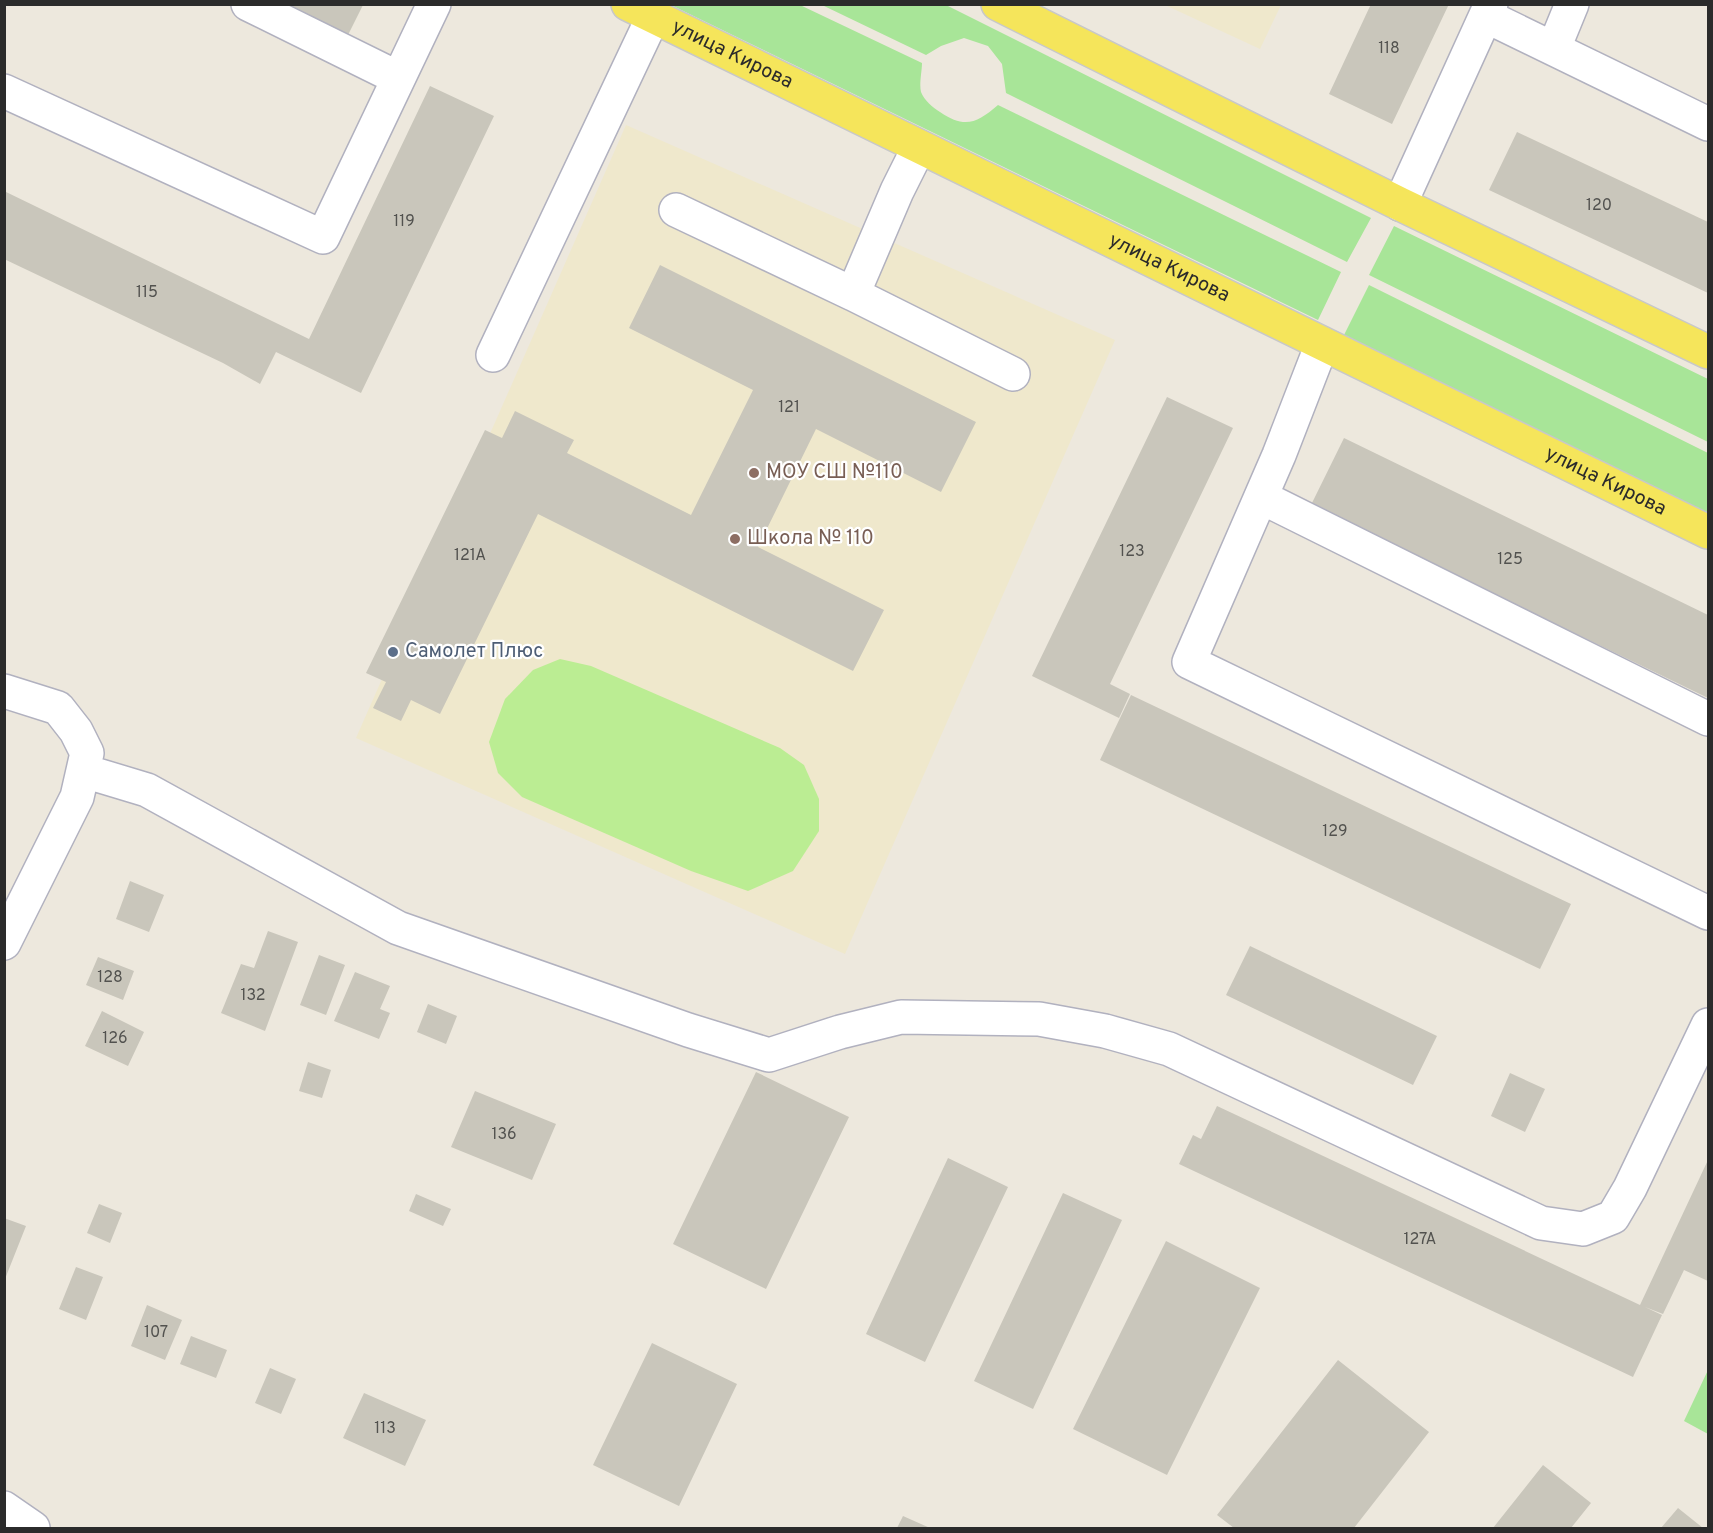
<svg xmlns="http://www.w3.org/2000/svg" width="1713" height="1533" viewBox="0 0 1713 1533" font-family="Overpass,sans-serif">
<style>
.education{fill:#efe8cc}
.green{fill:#a8e598}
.pitch{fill:#bbed93}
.building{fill:#c9c6bb}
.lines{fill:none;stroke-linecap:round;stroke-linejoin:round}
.minor-casing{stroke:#b1b1bf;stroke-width:36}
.major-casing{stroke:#c8c8c8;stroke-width:36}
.minor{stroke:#fff;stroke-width:33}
.major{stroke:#f5e55b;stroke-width:33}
.education-dot{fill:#8d6e63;stroke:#fff;stroke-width:2}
.service-dot{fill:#5c6f8a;stroke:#fff;stroke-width:2}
.labels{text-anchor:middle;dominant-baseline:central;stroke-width:4.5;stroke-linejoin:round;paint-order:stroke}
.number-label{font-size:16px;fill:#52524f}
.street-label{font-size:20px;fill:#2b2b2b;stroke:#fff}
.education-label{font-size:20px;fill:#785e54;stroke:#fff;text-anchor:start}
.service-label{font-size:20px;fill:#4e5e75;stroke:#fff;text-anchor:start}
</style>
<rect width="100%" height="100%" fill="#ede8dd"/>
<!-- education -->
<path class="education" d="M1165,5H1281L1260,49Z
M626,125L1115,340L845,954L356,738Z"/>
<!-- green -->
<path class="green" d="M671,5H800L922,63C922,71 919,84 921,92C924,100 933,108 940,112C965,129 977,123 998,105L1341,272L1318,320Z
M822,5H946L1371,218L1347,262L1006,93L1002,64L988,46L964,38L941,46L926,55Z
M1394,226L1708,379V442L1369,275Z
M1369,285L1708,453V514L1344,335Z
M1708,1370V1434L1684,1421Z"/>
<!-- pitch -->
<path class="pitch" d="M560,659L591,666L780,748L804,765L819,799V831L793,871L748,891L691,871L522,797L498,773L489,742L505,699L533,670Z"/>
<!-- building -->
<path class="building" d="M1371,4H1449L1392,124L1329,94Z
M280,5H363L347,37Z
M430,86L494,116L361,393L276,352L260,384L223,363L4,259V191L309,339Z
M1517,132L1708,222V293L1489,190Z
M660,265L976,422L941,492L816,429L758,547L884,610L853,671L538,514L440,714L411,700L401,721L373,708L386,682L366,673L485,430L502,438L515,411L574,440L567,453L691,515L753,390L629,328Z
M1167,397L1233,428L1110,684L1130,694L1119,718L1032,676Z
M1344,438L1708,615V698L1311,505Z
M1131,695L1571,904L1540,969L1100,760Z
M130,881L164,895L149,932L116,919Z
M268,931L298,942L265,1031L221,1013L241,964L254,968Z
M1250,946L1437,1036L1413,1085L1226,995Z
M319,955L345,965L326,1015L300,1005Z
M98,957L134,971L123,1000L86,985Z
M355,972L390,986L380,1009L390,1013L379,1039L334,1021Z
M428,1004L457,1016L446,1044L417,1032Z
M102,1011L144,1032L128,1066L85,1046Z
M308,1062L331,1070L322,1098L299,1091Z
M756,1072L849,1117L766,1289L673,1244Z
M1510,1073L1545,1089L1525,1132L1491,1116Z
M475,1091L556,1124L532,1180L451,1147Z
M1217,1106L1640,1305L1708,1160V1281L1684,1270L1663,1314L1645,1307L1662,1315L1633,1377L1179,1164L1193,1135L1201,1139Z
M948,1158L1008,1187L925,1362L866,1334Z
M1063,1193L1122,1220L1033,1409L974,1381Z
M416,1194L451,1209L443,1226L409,1211Z
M99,1204L122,1213L110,1243L87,1233Z
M4,1218L26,1226L5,1279H4Z
M1166,1241L1260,1288L1167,1475L1073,1429Z
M76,1267L103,1277L86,1320L59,1309Z
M147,1305L182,1320L165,1360L131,1346Z
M191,1336L227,1350L216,1378L180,1364Z
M652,1343L737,1384L679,1506L593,1465Z
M1338,1360L1429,1432L1354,1528H1234L1217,1515Z
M270,1368L296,1379L281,1414L255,1403Z
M364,1393L426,1420L405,1466L343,1438Z
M1543,1465L1591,1503L1571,1528H1493Z
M1678,1508L1703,1528H1661Z
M903,1516L930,1528H897Z"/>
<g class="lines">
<defs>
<path id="minor" d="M248,4L398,78
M1486,16L1708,124
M1554,48L1572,4
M4,91L323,237L434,4
M919,147L897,191L853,294L1013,374
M1400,204L1491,4
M676,210L853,294
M1322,344L1279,455L1189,662L1708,913
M493,355L653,17
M1261,497L1708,719
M4,691L58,708L76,731L87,753L77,797L4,943
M84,771L147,790L398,928L688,1030L769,1055L840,1032L901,1017L1039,1019L1105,1031L1169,1049L1541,1223L1583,1229L1613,1217L1630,1188L1708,1025
M4,1508L33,1528"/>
<g id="major">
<path id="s1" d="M628,4L1708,532"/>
<path d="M998,4L1400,204L1708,352"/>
</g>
</defs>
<!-- minor casing -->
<use href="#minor" class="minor-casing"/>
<!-- major casing -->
<use href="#major" class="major-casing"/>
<!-- minor -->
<use href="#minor" class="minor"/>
<!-- major -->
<use href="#major" class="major"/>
</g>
<!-- markers -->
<g class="education-dot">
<circle cx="754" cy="473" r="6"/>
<circle cx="735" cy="539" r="6"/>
</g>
<circle class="service-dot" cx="393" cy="652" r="6"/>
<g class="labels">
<!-- number labels -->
<g class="number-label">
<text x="1389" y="49">118</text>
<text x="1599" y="206">120</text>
<text x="404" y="222">119</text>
<text x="147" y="293">115</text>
<text x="789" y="408">121</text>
<text x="1132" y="552">123</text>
<text x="470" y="556">121А</text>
<text x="1510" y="560">125</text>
<text x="1335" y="832">129</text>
<text x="110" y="978">128</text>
<text x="253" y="996">132</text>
<text x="115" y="1039">126</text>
<text x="504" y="1135">136</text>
<text x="1420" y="1240">127А</text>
<text x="156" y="1333">107</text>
<text x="385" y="1429">113</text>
</g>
<!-- street labels -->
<g class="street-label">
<text stroke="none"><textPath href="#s1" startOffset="116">улица Кирова</textPath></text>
<text stroke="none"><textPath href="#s1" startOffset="602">улица Кирова</textPath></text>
<text stroke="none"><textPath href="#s1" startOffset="1088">улица Кирова</textPath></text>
</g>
<!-- education labels -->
<g class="education-label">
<text x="766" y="473">МОУ СШ №110</text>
<text x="747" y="539">Школа № 110</text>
</g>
<!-- service labels -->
<g class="service-label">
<text x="405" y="652">Самолет Плюс</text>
</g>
</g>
<!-- border -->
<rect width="1713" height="1533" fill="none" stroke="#2b2b2b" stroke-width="12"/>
</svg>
